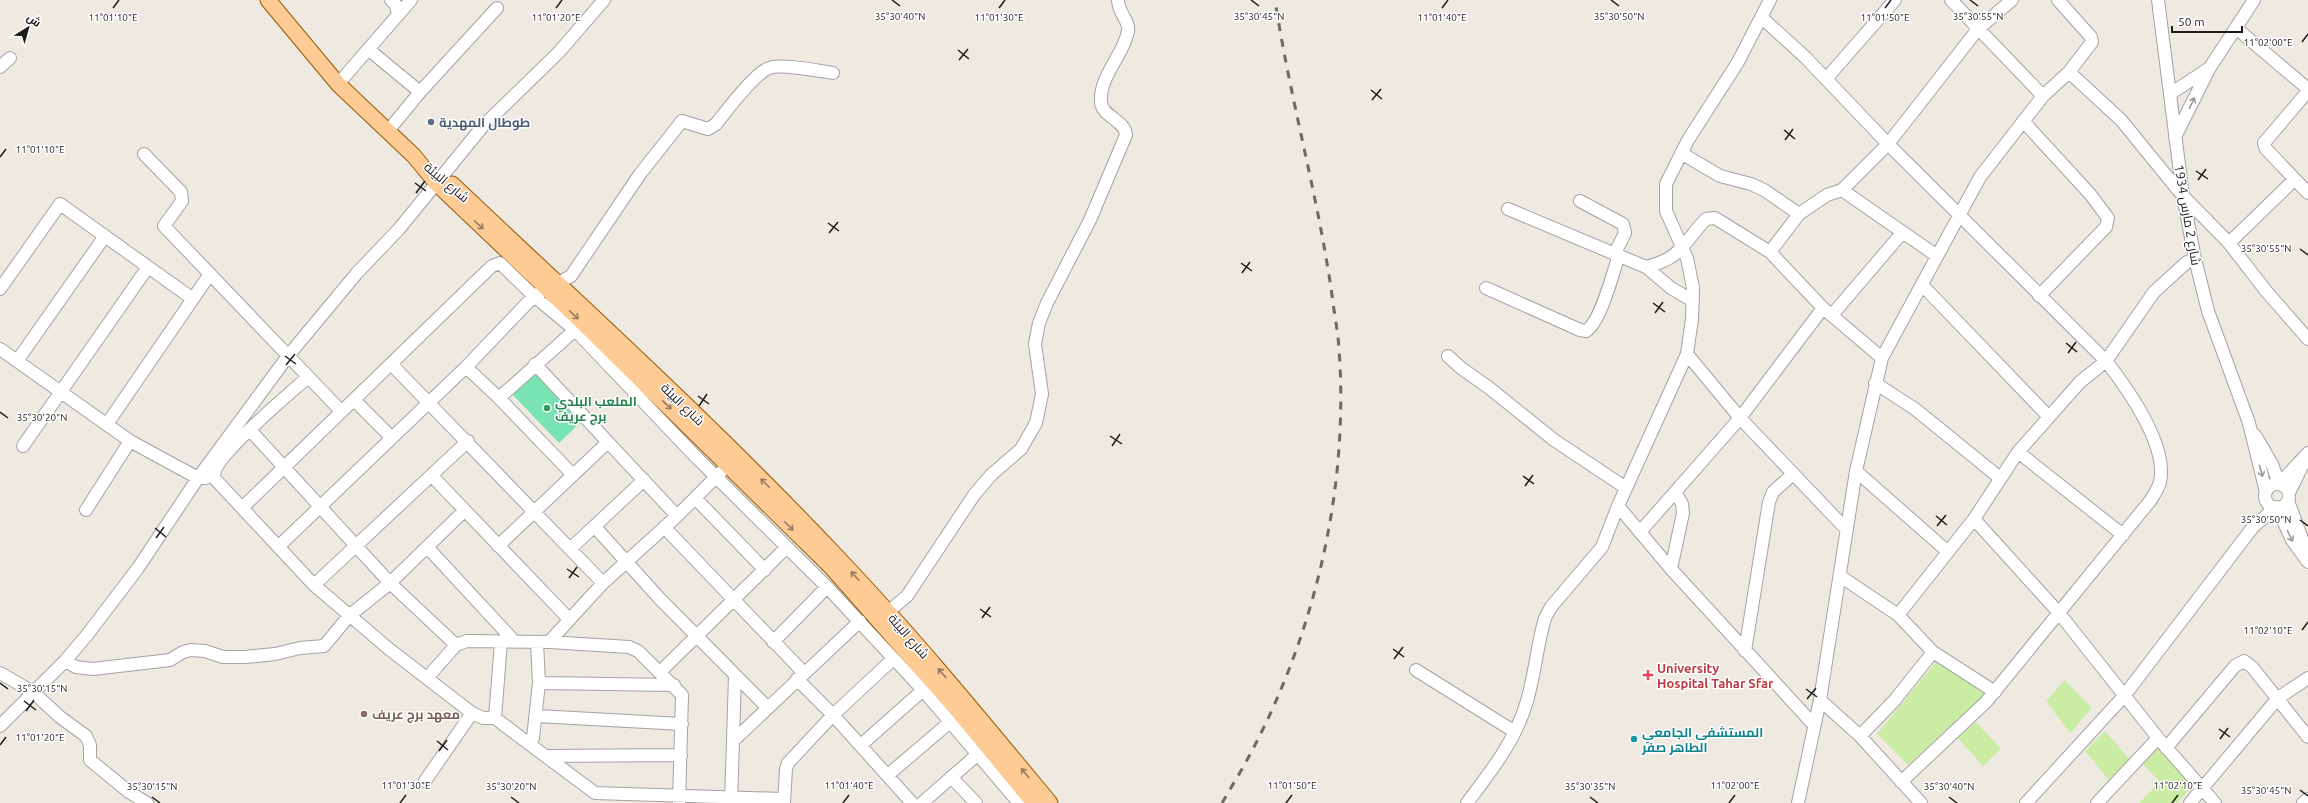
<svg xmlns="http://www.w3.org/2000/svg" width="2308" height="803" viewBox="0 0 2308 803" font-family="Ubuntu,Cairo,sans-serif">
<style>
.grass{fill:#cbeca3}
.pitch{fill:#79e3b3}
.lines{fill:none;stroke-linecap:round;stroke-linejoin:round}
.minor-casing{stroke:#a3a3a3;stroke-width:14}
.major-casing{stroke:#945a00;stroke-width:17}
.minor{stroke:#fff;stroke-width:12}
.major{stroke:#ffcb95;stroke-width:15}
.rail{stroke:#6a6a6a;stroke-width:3;stroke-dasharray:8 8;stroke-linecap:butt}
.oneway{stroke:#999}
.oneway2{stroke:#997c5f}
.ticks{fill:none;stroke:#1c1c1c;stroke-width:1.5}
.service-dot{fill:#5c6f8a;stroke:#fff;stroke-width:1.5}
.leisure-dot{fill:#2e9e5b;stroke:#fff;stroke-width:1.5}
.health-dot{fill:#e0444e;stroke:#fff;stroke-width:1.5}
.education-dot{fill:#8d6e63;stroke:#fff;stroke-width:1.5}
.culture-dot{fill:#0f9aa8;stroke:#fff;stroke-width:1.5}
.labels{text-anchor:middle;dominant-baseline:central;stroke-width:3;stroke-linejoin:round;paint-order:stroke}
.service-label{font-size:13px;font-weight:bold;fill:#4e5e75;stroke:#fff;text-anchor:start}
.street-label{font-size:13px;fill:#1c1c1c;stroke:#fff}
.leisure-label{font-size:13px;font-weight:bold;fill:#27864d;stroke:#fff;text-anchor:start}
.health-label{font-size:13px;font-weight:bold;fill:#be3a42;stroke:#fff;text-anchor:start}
.education-label{font-size:13px;font-weight:bold;fill:#785e54;stroke:#fff;text-anchor:start}
.culture-label{font-size:13px;font-weight:bold;fill:#0d838f;stroke:#fff;text-anchor:start}
.ticks-label{font-size:10px;text-anchor:middle;fill:#1c1c1c;stroke:#fff;stroke-width:3;stroke-linejoin:round;paint-order:stroke}
</style>
<rect width="100%" height="100%" fill="#eee9e1"/>
<!-- grass -->
<path class="grass" d="M1939,658L1989,691L1908,765L1877,734Z
M2065,680L2092,708L2070,733L2046,701Z
M1976,722L2001,749L1983,766L1958,738Z
M2105,731L2130,760L2109,780L2085,751Z
M2157,744L2196,783L2177,803H2139L2160,782L2140,761Z"/>
<!-- pitch -->
<path class="pitch" d="M534,372L582,421L559,443L512,394Z"/>
<g class="lines">
<defs>
<path id="minor" d="M391,0L396,5L398,15
M1951,0L2043,96
M2058,0L2091,37L2092,42L2069,72
M2158,0L2183,196L2195,259L2208,311L2249,423L2266,492
M1761,17L1805,57L1888,144L2106,361C2127,388 2168,445 2160,482C2158,489 2154,495 2150,501L1986,702L1901,782
M2236,28L2308,89
M368,49L420,92
M0,67L10,58
M1826,79L1895,0
M338,84L411,0
M2308,91L2264,143L2266,149L2308,193
M2170,94L2208,69
M2023,121L2090,194L2108,218L2106,227L2039,296
M388,131L420,92L497,8
M2175,137L2209,69L2254,0
M1681,153L1720,176L1751,184L1764,190L1799,214
M144,154L181,192L182,201L164,226L341,411
M1842,190L1937,256
M1580,201L1623,224L1625,233L1615,253
M1508,209L1646,267C1682,258 1683,243 1706,219L1715,218L1770,252L1823,308L1882,358
M2229,243L2294,180
M1770,252L1799,214L1827,195L1842,190L1888,144L1978,29L2012,0
M1646,267L1671,288L1693,301
M1922,285L2048,416
M1486,288L1580,330L1586,331C1601,322 1613,272 1619,255
M0,289L60,204L193,299
M1832,315L1902,233
M0,349L130,441L198,478H206
M1687,354L1740,418L1847,530
M1448,356L1461,368L1488,387L1554,440L1626,488
M17,361L105,236
M391,364L603,583
M535,364L677,516
M466,367L499,398L573,475
M308,377C293,391 207,461 215,479L314,585L389,649L472,713L483,718H495L501,642
M1875,383L1915,409L2000,478
M499,398L575,330
M354,400L392,438
M107,424L210,274
M250,430L390,583L456,645
M2255,435L2272,464L2279,484L2308,453
M23,446L148,267
M2018,452L2123,535
M1856,471L1947,551
M432,476L569,619
M2265 496a12 12 0 1 1 24 0a12 12 0 1 1-24 0Z
M2289,493L2303,464
M695,498L765,570
M2288,501L2308,555
M1618,506L1671,569L1813,724
M243,507L492,266L500,263L534,296L575,330L697,458L827,587L923,690L1019,803
M2277,507L2292,540L2308,562
M86,510L130,441
M1974,519L2059,613L2158,738L2215,803
M595,527L660,599L768,708
M664,527L804,673
M1640,532L1740,418L1823,308
M279,546L466,367L534,296L571,276L640,174L682,121L708,129L716,124C727,110 754,74 769,68C780,63 819,71 833,73
M498,546L608,442
M428,548L515,642
M570,549L644,480
M1671,569L1683,513L1682,504L1676,493
M1840,576L1898,615L1933,652L1995,692
M314,585L468,441
M888,612L907,596L974,495L991,475L1021,449L1036,423L1042,394L1035,344L1039,323L1047,303L1090,220L1126,135C1125,120 1102,117 1101,102C1099,76 1124,55 1128,31C1130,21 1118,13 1118,0
M1898,615L1974,519L2018,452L2080,382L2106,361L2154,292L2187,262L2195,259
M549,642L603,583L677,516L721,472
M773,642L827,587
M1745,651L1769,502L1773,492L1792,475
M65,661L76,667L93,669L170,660L183,652L191,650L205,651L223,657H245L275,654L300,648L324,646L349,616L390,583L464,511
M1416,670L1515,732
M661,671L787,547
M0,673L33,692L60,717L86,736L90,745V760L129,792L147,803
M427,678L456,645L467,641L549,642L629,647L638,651L682,695L679,803
M797,679L833,715L912,803
M539,683L674,685
M1820,700L1860,736L1921,803
M537,716L682,724
M495,718L528,743L533,738L539,683L537,643
M0,726L65,661L87,635L138,568L198,478L288,356L357,273L399,229L483,126L559,52L604,0
M1860,736L1894,701L1933,652
M733,741L860,621
M528,743L595,793L783,799
M861,745L923,690
M2166,748L2235,666L2244,661L2252,667L2308,737
M547,756L681,755
M888,775L950,722
M951,777L976,803
M425,781L472,713
M731,803L735,676
M784,803L786,769L788,763L833,715L893,659
M922,803L978,754
M1467,803C1491,771 1516,740 1527,701C1535,674 1537,645 1545,618L1551,607L1602,547L1618,506L1687,354L1692,319L1693,288L1687,258L1666,211V184L1688,140L1738,62L1770,0
M1798,803L1820,700L1856,471L1882,358L1980,177L2043,96L2069,72L2121,120L2183,196L2229,243L2266,291L2308,339
M2026,803L2124,696L2253,527L2276,507
M2097,803L2158,738
M2190,803L2278,698L2308,678
M2303,803L2308,799"/>
<path id="major" d="M268,0L338,84L414,156L436,183L582,322L832,568L954,706L1034,803
M452,184C583,308 717,429 841,561C914,638 982,721 1050,803"/>
</defs>
<!-- minor casing -->
<use href="#minor" class="minor-casing"/>
<!-- major casing -->
<use href="#major" class="major-casing"/>
<!-- minor -->
<use href="#minor" class="minor"/>
<!-- major -->
<use href="#major" class="major"/>
<!-- rail -->
<path class="rail" d="M1222,803C1233,784 1245,765 1255,745C1317,625 1349,484 1339,349C1338,331 1334,313 1332,295C1318,196 1290,99 1275,0"/>
</g>
<!-- one-way arrows -->
<defs><path id="oneway-shaft" d="M-6 0H5M1.5-3L5.5 0L1.5 3" fill="none" stroke-width="1.6" stroke-linecap="round" stroke-linejoin="round"/></defs>
<g class="oneway">
<use href="#oneway-shaft" transform="translate(2192 103) rotate(-64)"/>
<use href="#oneway-shaft" transform="translate(2261 471) rotate(75)"/>
<use href="#oneway-shaft" transform="translate(2290 536) rotate(64)"/>
</g>
<g class="oneway2">
<use href="#oneway-shaft" transform="translate(479 225) rotate(44)"/>
<use href="#oneway-shaft" transform="translate(574 315) rotate(43)"/>
<use href="#oneway-shaft" transform="translate(667 405) rotate(44)"/>
<use href="#oneway-shaft" transform="translate(765 483) rotate(-135)"/>
<use href="#oneway-shaft" transform="translate(789 526) rotate(45)"/>
<use href="#oneway-shaft" transform="translate(855 576) rotate(-132)"/>
<use href="#oneway-shaft" transform="translate(942 673) rotate(-131)"/>
<use href="#oneway-shaft" transform="translate(1025 773) rotate(-130)"/>
</g>
<!-- ticks -->
<path class="ticks" d="M892,0L900,6M1251,0L1259,6M1611,0L1619,6M1970,0L1978,6M113,8L119,0M556,8L562,0M999,8L1005,0M1442,8L1448,0M1885,8L1891,0M2302,42L2308,34M958,50L969,59M959,60L968,49M1371,90L1382,99M1372,100L1381,89M1784,130L1795,139M1785,140L1793,129M0,157L6,149M2196,171L2208,179M2198,180L2206,169M415,183L426,191M416,193L425,181M828,223L839,231M829,233L838,222M2300,249L2308,255M1241,263L1252,271M1242,273L1250,262M1653,303L1665,312M1655,313L1663,302M2066,343L2077,352M2068,353L2076,342M285,356L296,364M286,365L295,354M698,396L709,404M699,406L707,394M0,412L8,418M1110,436L1122,444M1112,446L1120,434M1523,476L1534,484M1525,486L1533,475M1936,516L1947,525M2300,520L2308,526M1937,526L1946,515M155,528L166,537M156,538L164,527M567,569L579,577M569,578L577,567M980,609L991,617M982,618L990,607M2302,630L2308,622M1393,649L1404,657M1394,659L1403,647M0,683L8,689M1806,689L1817,697M1807,699L1816,688M24,701L36,710M26,711L34,700M2219,729L2230,737M2220,739L2228,728M437,741L448,750M0,745L6,737M439,751L447,740M2300,790L2308,796M152,797L160,803M511,797L519,803M1590,797L1598,803M1949,797L1957,803M400,803L406,795M843,803L849,795M1286,803L1292,795M1729,803L1735,795M2172,803L2178,795"/>
<!-- markers -->
<circle class="service-dot" cx="431" cy="122" r="4"/>
<circle class="leisure-dot" cx="547" cy="408" r="4"/>
<path class="health-dot" d="M1646 669h4v4h4v4h-4v4h-4v-4h-4v-4h4z"/>
<circle class="education-dot" cx="364" cy="714" r="4"/>
<circle class="culture-dot" cx="1634" cy="739" r="4"/>
<g class="labels">
<!-- service labels -->
<g class="service-label">
<text x="439" y="122">طوطال المهدية</text>
</g>
<!-- street labels -->
<g class="street-label">
<text transform="translate(447 182) rotate(40)">شارع البيئة</text>
<text transform="translate(2188 215) rotate(80)">شارع 2 مارس 1934</text>
<text transform="translate(683 404) rotate(44)">شارع البيئة</text>
<text transform="translate(909 636) rotate(49)">شارع البيئة</text>
</g>
<!-- leisure labels -->
<g class="leisure-label">
<text x="555" y="401">الملعب البلدي<tspan x="555" dy="15">برج عريف</tspan></text>
</g>
<!-- health labels -->
<g class="health-label">
<text x="1657" y="668">University<tspan x="1657" dy="15">Hospital Tahar Sfar</tspan></text>
</g>
<!-- education labels -->
<g class="education-label">
<text x="372" y="714">معهد برج عريف</text>
</g>
<!-- culture labels -->
<g class="culture-label">
<text x="1642" y="732">المستشفى الجامعي<tspan x="1642" dy="15">الطاهر صفر</tspan></text>
</g>
</g>
<g class="ticks-label">
<text x="900" y="20">35°30'40"N</text>
<text x="1259" y="20">35°30'45"N</text>
<text x="1619" y="20">35°30'50"N</text>
<text x="1978" y="20">35°30'55"N</text>
<text x="113" y="21">11°01'10"E</text>
<text x="556" y="21">11°01'20"E</text>
<text x="999" y="21">11°01'30"E</text>
<text x="1442" y="21">11°01'40"E</text>
<text x="1885" y="21">11°01'50"E</text>
<text x="2268" y="46">11°02'00"E</text>
<text x="40" y="153">11°01'10"E</text>
<text x="2266" y="252">35°30'55"N</text>
<text x="42" y="421">35°30'20"N</text>
<text x="2266" y="523">35°30'50"N</text>
<text x="2268" y="634">11°02'10"E</text>
<text x="42" y="692">35°30'15"N</text>
<text x="40" y="741">11°01'20"E</text>
<text x="406" y="789">11°01'30"E</text>
<text x="849" y="789">11°01'40"E</text>
<text x="1292" y="789">11°01'50"E</text>
<text x="1735" y="789">11°02'00"E</text>
<text x="2178" y="789">11°02'10"E</text>
<text x="152" y="790">35°30'15"N</text>
<text x="511" y="790">35°30'20"N</text>
<text x="1590" y="790">35°30'35"N</text>
<text x="1949" y="790">35°30'40"N</text>
<text x="2266" y="794">35°30'45"N</text>
</g>
<!-- north arrow -->
<g transform="translate(28 28) rotate(37)" stroke="#ffffff" stroke-width="3" paint-order="stroke">
<path d="M0-3L7 15L0 10L-7 15Z" fill="#1c1c1c"/>
<text y="-6" font-size="11" font-weight="bold" text-anchor="middle" fill="#1c1c1c">ش</text>
</g>
<!-- scale -->
<path d="M2172 26v6h70v-6" fill="none" stroke="#1c1c1c" stroke-width="2"/>
<text x="2178" y="26" font-size="12" fill="#1c1c1c" stroke="#ffffff" stroke-width="3" paint-order="stroke">50 m</text>
</svg>
